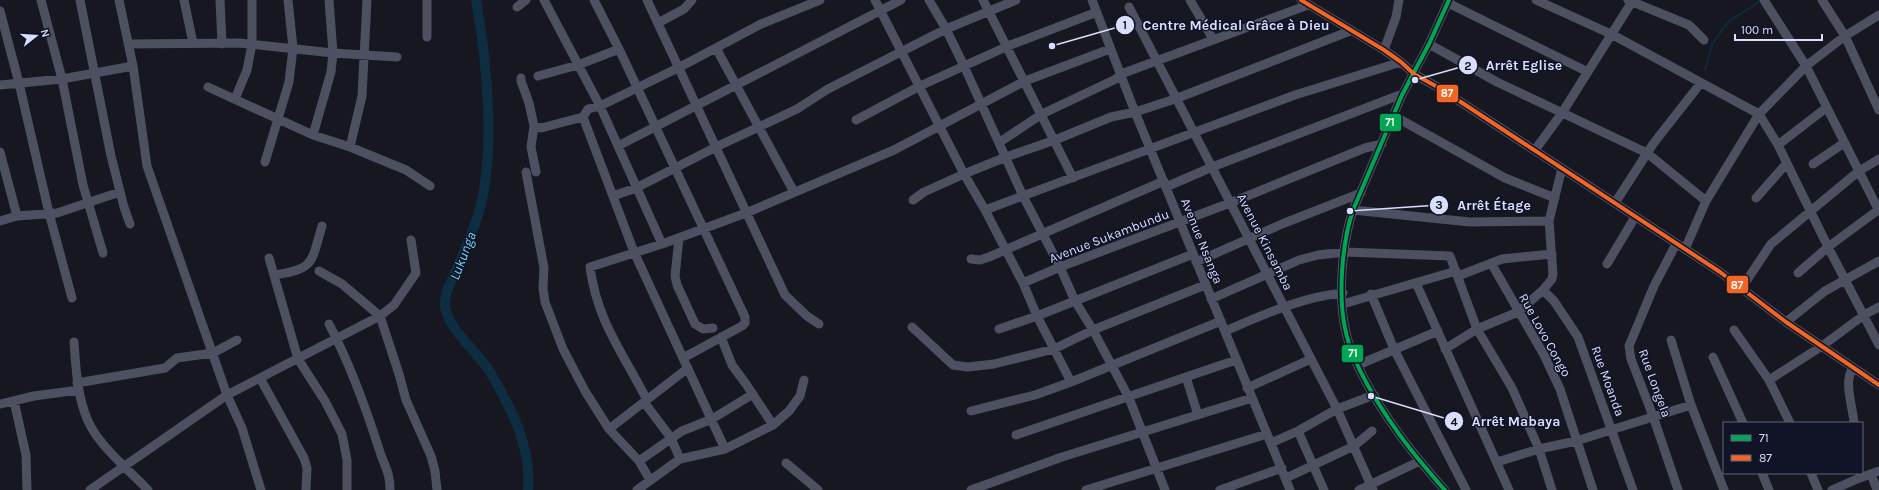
<svg xmlns="http://www.w3.org/2000/svg" width="1879" height="490" viewBox="0 0 1879 490" font-family="Karla,sans-serif">
<style>
.lines{fill:none;stroke-linecap:round;stroke-linejoin:round}
.stream{stroke:#0f2d40;stroke-width:1.5}
.river{stroke:#0f2d40;stroke-width:10}
.minor{stroke:#4c5061;stroke-width:9}
.bus-1-casing{stroke:#111326;stroke-width:7}
.bus-2-casing{stroke:#111326;stroke-width:7}
.bus-1{stroke:#00a651;stroke-width:4}
.bus-2{stroke:#f26522;stroke-width:4}
.labels{text-anchor:middle;dominant-baseline:central;stroke-width:3;stroke-linejoin:round;paint-order:stroke}
.street-label{font-size:13px;fill:#d9defd;stroke:#111326}
.water-label{font-size:14px;font-style:italic;fill:#6edbf6;stroke:#111326}
.leader{fill:none;stroke:#d9defd;stroke-width:1.5}
.callout-dot{fill:#d9defd;stroke:#111326;stroke-width:1.5}
.mark-label{font-size:12px;text-anchor:middle;font-weight:bold;fill:#111}
.callout-label{font-size:14px;text-anchor:middle;font-weight:bold;fill:#d9defd;stroke:#111326;stroke-width:3;stroke-linejoin:round;paint-order:stroke}
.line-badge{stroke:#111326;stroke-width:1.5}
.badge-label{font-size:11px;text-anchor:middle;font-weight:bold;fill:#fff}
</style>
<rect width="100%" height="100%" fill="#161721"/>
<g class="lines">
<!-- stream -->
<path class="stream" d="M1705,70L1712,44L1728,22L1760,1"/>
<!-- river -->
<path class="river" d="M476,0C487,62 497,159 477,218C469,243 457,267 447,291C446,295 445,300 445,304C445,327 478,352 490,372C511,408 532,447 528,490"/>
<!-- minor -->
<path class="minor" d="M41,0L62,79L83,185L103,253
M80,0L111,156L124,207L130,224
M119,0L133,66L147,166L227,395L242,428L261,490
M184,0L193,43
M220,0L222,44
M427,0V37
M544,0L600,106L662,244
M594,0L619,49L745,317V323L742,326L683,358
M647,0L785,295L807,316L819,324
M875,0L964,174L985,210L1023,283L1037,316L1071,382
M929,0L946,29L964,66L1023,196L1060,267L1075,301L1093,330L1129,398L1165,490
M983,0L1073,178
M1092,0L1135,112L1290,490
M1190,0L1213,39
M1301,0L1384,50L1401,62L1414,74L1441,89L1720,272L1786,322L1879,385
M1536,0L1613,35L1759,114L1778,145L1828,247L1879,345
M1628,0L1689,25L1704,40
M1764,0L1806,66L1879,211
M1822,0L1845,36L1879,110
M1448,3L1588,72
M517,7L526,0
M1129,7L1337,409L1373,490
M0,11L19,83L49,213L72,298
M658,23L684,9L692,0
M128,44L239,43L333,53L397,57
M1429,44L1497,82L1647,153L1706,201
M716,48L794,192
M1384,50L1396,17L1399,0
M538,76L578,65L619,49
M521,78V81L529,103L534,126L531,147L536,172
M0,85L62,79L133,66
M208,87L313,135L350,147L406,170L430,186
M235,99L247,70L252,44V0
M1394,116L1505,178L1555,198
M856,120L920,86L1008,46L1097,12
M534,126L541,128L583,117
M313,135L331,72L333,53L329,0
M1000,142L1042,114L1116,79L1121,74L1308,5
M1778,145L1826,108
M618,146L901,0
M350,147L362,96L367,0
M1535,150L1562,113L1633,0
M0,152L17,216
M265,162L289,82L293,48L288,0
M1813,164L1844,143
M526,172L544,268L543,288L545,302L563,349L585,391L609,429L639,461L650,480
M1166,187L1212,167L1397,96L1402,95
M613,196L636,188L716,147L797,109L828,89L946,29L1016,0
M1756,198L1787,163
M913,200L924,192L964,174L1006,157L1055,140L1111,117L1135,112L1175,99L1350,31
M1615,203L1653,144L1700,84
M985,210L1295,95L1401,62
M1353,210L1470,222L1549,221
M0,221L17,216L57,213L120,192
M679,238L675,276L677,285L695,324L703,329L713,328
M1676,244L1654,286L1629,346L1631,359L1653,416L1678,490
M1685,249L1706,201L1759,114L1806,66L1845,36L1879,15
M269,258L298,359L325,401L342,434L347,460V490
M971,259L980,260L989,257L1164,181
M1196,262L1282,224L1361,193
M1491,263L1544,355L1560,389L1593,490
M1607,264L1635,217
M319,271L342,284L380,316L399,374L406,400L431,456L435,471L437,490
M1798,273L1828,247L1878,210
M274,275C315,269 311,263 322,226
M1458,276L1502,259L1552,254
M1023,283L1060,267L1230,203L1365,148L1382,144
M1416,283L1509,490
M1741,289L1771,244L1859,171L1879,159
M1543,290L1554,301L1578,337L1633,490
M1371,294L1394,349L1466,490
M1211,299L1299,260L1318,255L1345,252L1450,256L1477,329L1512,388L1539,449L1552,490
M1343,304L1456,271
M1786,322L1825,291L1879,261
M329,324C351,366 366,408 380,452C385,468 390,472 390,490
M912,327L953,365L968,367L994,364L1054,349L1093,330L1205,285
M999,329L1037,316L1193,254
M1734,330L1769,380L1790,423
M1225,331C1263,315 1301,297 1343,293
M721,337L732,365L746,384L773,425
M1671,340L1691,405L1724,490
M74,342C76,369 77,396 88,421C99,446 129,470 148,490
M1445,349L1477,329L1518,312L1543,290L1552,279L1553,274L1549,221L1562,168
M1713,357L1743,423
M1358,365L1438,331
M1853,368C1843,381 1853,407 1854,423
M1186,377L1198,415
M260,378L304,458L307,468L306,490
M1769,380L1822,346L1864,315L1879,307
M77,383L165,368L177,358L213,353L237,340
M1247,388L1311,359
M647,400C623,353 597,321 590,267L662,244L746,213L894,150L1025,81L1110,49
M14,401L26,455L27,490
M644,402L671,438L680,459
M0,404L34,396L79,390
M971,411L1035,395L1071,382L1221,321
M609,429L688,368
M1298,431L1324,490
M1016,435L1236,360
M1271,443L1298,431L1337,409L1374,395
M725,449L634,252L583,117L588,109L600,106L680,67L761,24L820,0
M639,461L682,431L712,419L753,394
M1497,462L1539,449L1576,441L1691,405
M786,463L818,490
M1762,473L1769,490
M1811,473L1818,490
M1871,474L1877,490
M1286,478L1354,446L1372,431
M90,490L227,395L380,316L394,305L416,273L411,240
M637,490L680,459L725,449L773,425L789,411L800,396L804,380
M971,490L1062,457L1252,398
M1086,490L1267,434
M1220,490L1282,468
M1359,490L1420,461
M1445,490C1438,483 1432,475 1425,467C1396,433 1353,372 1345,328C1338,295 1342,243 1353,210L1402,95L1429,44L1449,0
M1832,490L1857,479L1879,471"/>
<defs>
<path id="bus-1" d="M1445,490C1438,483 1432,475 1425,467C1396,433 1353,372 1345,328C1338,295 1342,243 1353,210L1402,95L1429,44L1449,0"/>
<path id="bus-2" d="M1301,0L1384,50L1401,62L1414,74L1441,89L1720,272L1786,322L1879,385"/>
</defs>
<!-- bus-1 casing -->
<use href="#bus-1" class="bus-1-casing"/>
<!-- bus-2 casing -->
<use href="#bus-2" class="bus-2-casing"/>
<!-- bus-1 -->
<use href="#bus-1" class="bus-1"/>
<!-- bus-2 -->
<use href="#bus-2" class="bus-2"/>
</g>
<g class="labels">
<!-- street labels -->
<g class="street-label">
<text transform="translate(1109 236) rotate(-21)">Avenue Sukambundu</text>
<text transform="translate(1202 241) rotate(68)">Avenue Nsanga</text>
<text transform="translate(1265 242) rotate(63)">Avenue Kinsamba</text>
<text transform="translate(1545 335) rotate(61)">Rue Lovo Congo</text>
<text transform="translate(1608 381) rotate(70)">Rue Moanda</text>
<text transform="translate(1655 383) rotate(70)">Rue Longela</text>
</g>
<!-- water labels -->
<g class="water-label">
<text transform="translate(463 256) rotate(-69)">Lukunga</text>
</g>
</g>
<!-- callouts -->
<path class="leader" d="M1052 46L1125 25M1415 80L1468 65M1350 211L1439 205M1371 396L1454 421"/>
<g class="callout-dot">
<circle cx="1052" cy="46" r="4"/>
<circle cx="1415" cy="80" r="4"/>
<circle cx="1350" cy="211" r="4"/>
<circle cx="1371" cy="396" r="4"/>
<circle cx="1125" cy="25" r="10"/>
<circle cx="1468" cy="65" r="10"/>
<circle cx="1439" cy="205" r="10"/>
<circle cx="1454" cy="421" r="10"/>
</g>
<g class="mark-label">
<text x="1125" y="29">1</text>
<text x="1468" y="70">2</text>
<text x="1439" y="209">3</text>
<text x="1454" y="426">4</text>
</g>
<g class="callout-label">
<text x="1236" y="30">Centre Médical Grâce à Dieu</text>
<text x="1524" y="70">Arrêt Eglise</text>
<text x="1494" y="210">Arrêt Étage</text>
<text x="1516" y="426">Arrêt Mabaya</text>
</g>
<g class="line-badge">
<rect x="1436" y="84" width="23" height="19" rx="4" fill="#f26522"/>
<rect x="1379" y="113" width="23" height="19" rx="4" fill="#00a651"/>
<rect x="1726" y="275" width="23" height="19" rx="4" fill="#f26522"/>
<rect x="1341" y="344" width="23" height="19" rx="4" fill="#00a651"/>
</g>
<g class="badge-label">
<text x="1447" y="97">87</text>
<text x="1390" y="126">71</text>
<text x="1737" y="289">87</text>
<text x="1353" y="357">71</text>
</g>
<!-- legend -->
<rect x="1723" y="422" width="140" height="52" fill="#111326" stroke="#61647c"/>
<rect x="1731" y="435" width="20" height="6" fill="#00a651" stroke="#61647c"/>
<text x="1759" y="442" font-size="12" fill="#d9defd">71</text>
<rect x="1731" y="455" width="20" height="6" fill="#f26522" stroke="#61647c"/>
<text x="1759" y="462" font-size="12" fill="#d9defd">87</text>
<!-- north arrow -->
<g transform="translate(36 36) rotate(73)" stroke="#111326" stroke-width="3" paint-order="stroke">
<path d="M0-3L7 15L0 10L-7 15Z" fill="#d9defd"/>
<text y="-6" font-size="11" font-weight="bold" text-anchor="middle" fill="#d9defd">N</text>
</g>
<!-- scale -->
<path d="M1735 34v6h87v-6" fill="none" stroke="#d9defd" stroke-width="2"/>
<text x="1741" y="34" font-size="12" fill="#d9defd" stroke="#111326" stroke-width="3" paint-order="stroke">100 m</text>
</svg>
